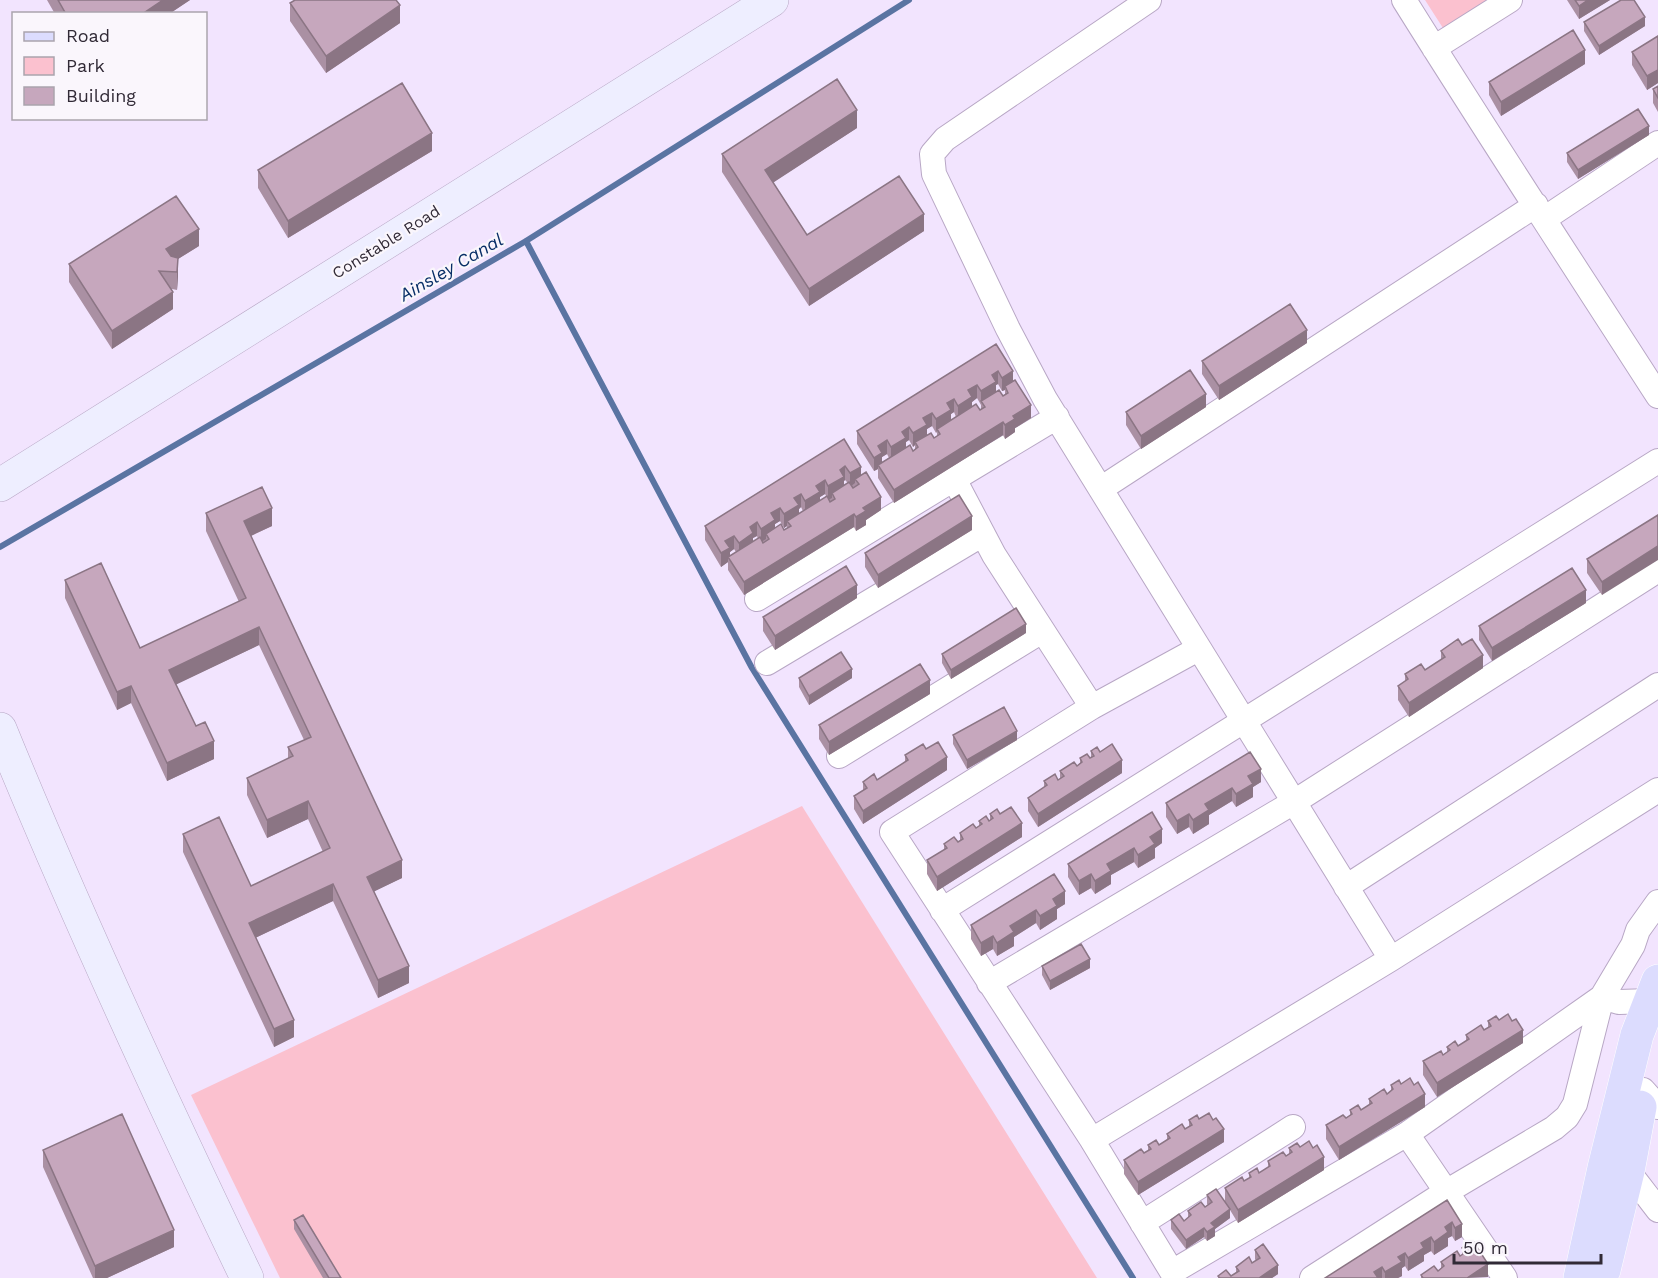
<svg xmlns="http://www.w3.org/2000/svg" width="1658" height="1278" viewBox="0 0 1658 1278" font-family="'Work Sans',sans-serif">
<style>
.green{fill:#fbc1cf}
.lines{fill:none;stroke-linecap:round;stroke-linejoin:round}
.stream{stroke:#5a74a2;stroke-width:6}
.street-casing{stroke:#b8a7c5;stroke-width:26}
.secondary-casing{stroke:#b8a7c5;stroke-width:34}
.primary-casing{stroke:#fff;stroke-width:34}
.street{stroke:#fff;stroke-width:24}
.secondary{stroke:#eef;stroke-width:33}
.primary{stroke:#dcdcfe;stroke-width:33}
.wall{fill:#aa90a3;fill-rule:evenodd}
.shaded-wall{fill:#8b7584}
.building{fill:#c6a7bd;stroke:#8b7584;stroke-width:1.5}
.labels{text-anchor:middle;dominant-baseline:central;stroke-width:4.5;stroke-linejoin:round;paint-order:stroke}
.street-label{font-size:16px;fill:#312a36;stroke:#faf6fc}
.water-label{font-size:18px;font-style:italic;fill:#092f67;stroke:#faf6fc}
</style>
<rect width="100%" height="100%" fill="#f2e4fe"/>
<!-- green -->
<path class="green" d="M1425,0H1512L1450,39Z
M802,806L1097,1278H280L191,1095Z"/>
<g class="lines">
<!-- stream -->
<path class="stream" d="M526,241L752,668L1133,1278
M0,547L526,241L909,0"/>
<defs>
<path id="street" d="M1149,0L945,139L932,154L934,174L1008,329L1045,399L1391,959
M1404,0C1487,133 1573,264 1658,396
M1434,48L1510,0
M1544,219L1658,143
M1057,417L954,479L994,555L1092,707
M1102,488L1536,205
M757,599L954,479
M767,663L983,534
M839,756L1042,631
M1346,887L1658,685
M942,910L1658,461
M989,983L1294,802L1658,570
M1650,1001L1619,1002L1602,997L1407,1134L1172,1272L1092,1140L1391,959L1658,790
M1643,1090L1658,1107
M1407,1134L1505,1278
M1092,1140L892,832L1092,707L1198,649
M1628,1171L1658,1210
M1142,1223L1293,1127
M1312,1278L1446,1192L1554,1128L1567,1117L1575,1104L1602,997L1633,945L1638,930L1658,902"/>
<path id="secondary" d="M0,485L772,0
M0,729C76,915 160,1097 247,1278"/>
<path id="primary" d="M1604,1270L1628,1171L1640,1107
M1580,1278L1604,1168L1637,1035L1658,981"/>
</defs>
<!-- street casing -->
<use href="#street" class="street-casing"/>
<!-- secondary casing -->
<use href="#secondary" class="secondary-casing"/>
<!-- primary casing -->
<use href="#primary" class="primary-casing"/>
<!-- street -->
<use href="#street" class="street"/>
<!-- secondary -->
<use href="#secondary" class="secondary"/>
<!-- primary -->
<use href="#primary" class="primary"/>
</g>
<!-- wall -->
<path class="wall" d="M47,0H190L169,14H55Z
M1567,0H1610L1579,19Z
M290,3L400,23L326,73L290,21Z
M1584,22L1645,26L1599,55L1584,31Z
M1658,36V83L1647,90L1632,65V52Z
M1585,64L1501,116L1489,95V82Z
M1658,86V112L1653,103V89Z
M857,128L773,182L807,235L924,231L809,306L722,172V154Z
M1649,135L1578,179L1567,162V153Z
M432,151L288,238L258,188V170Z
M199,246L178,259V276L177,290L172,289L173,309L112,349L69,282V264Z
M1307,343L1219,400L1202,374V361Z
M996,344L1031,418L1015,428V432L1005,439L1003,435L894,503L878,478V469L874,471L857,444V431ZM998,384L1002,391L1005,390V395L1003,396L996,392V385ZM977,398L981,405V404V409L980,410L972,407V402ZM954,412L956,417L951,420V414ZM932,426L936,433L937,432V436L934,438L927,435V429ZM909,440L913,447L915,445V449L913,451L906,448V442ZM887,454L889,458L882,462V457Z
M1206,407L1141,449L1126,425V412Z
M844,439L861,475L881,510L866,520V525L856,531L854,527L744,595L728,570V562L721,567L705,540V526ZM845,480L848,483L844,485V481ZM825,494L826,496L820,501V497ZM801,507L803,511L799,514V509ZM780,521L784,528L787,526V528L784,530L775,528V524ZM757,536L758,539L753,542V538ZM734,549L736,552L730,556V552Z
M206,513L272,526L251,536L402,878L374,891L409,983L378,998L333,901L255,938L294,1037L274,1047L183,852V834L251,886L323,852L308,819L267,838L247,795V778L288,759V747L304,740L259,645L176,684L196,726L214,759L167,781L131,703L117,710L65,598V580L140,648L239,602L206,531Z
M1658,515L1602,595L1587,573V559Z
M972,530L878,588L865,567V553Z
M857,598L775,650L763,631V617Z
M1586,603L1492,661L1479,640V626Z
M1026,633L951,679L942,663V654Z
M1462,645L1483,668L1409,717L1398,700V686L1405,682V674L1425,670L1441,660V651Z
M799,678H852L809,705L799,687Z
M930,694L829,755L819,739V725Z
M953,735L1017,740L967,769L953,744Z
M926,749L947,770L863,824L854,809V796L863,790V782L877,780L905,762V755Z
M1091,751L1100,752L1122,773L1038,827L1028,811V798L1044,787V781L1058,780L1060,779V771L1077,766L1080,763V758H1091Z
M1250,752L1261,782L1253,787V797L1236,807L1232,801L1209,815V824L1193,834L1189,827L1177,834L1166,817V803Z
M1152,812L1162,843L1155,848V858L1138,868L1134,862L1111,875V884L1095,894L1091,888L1079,895L1068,877V864Z
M990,814H1000L1022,837L937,891L927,874V860L944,850V844L958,842L960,841V833L976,828L979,826V821H989L990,820Z
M1054,874L1065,904L1057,909V919L1040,930L1036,923L1014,937V946L997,956L993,949L981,956L971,939V925Z
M1042,966L1090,968L1050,990L1042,975Z
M1499,1020L1523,1043L1437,1097L1423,1075V1061L1443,1055L1447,1052V1047L1458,1046L1466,1041V1035L1484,1030L1488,1027V1021Z
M1401,1084L1425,1107L1339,1160L1326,1139V1125L1346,1118L1350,1116V1110H1361L1369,1105V1099L1387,1094L1391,1091V1085Z
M1199,1119L1224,1142L1138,1195L1124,1174V1160L1144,1153L1148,1151V1145H1159L1167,1140V1134L1185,1129L1189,1126V1120Z
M1300,1147L1324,1170L1238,1223L1230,1210V1218L1215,1229V1236L1207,1241L1204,1237L1186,1249L1171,1229V1220L1184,1221L1188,1218V1211L1205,1207L1208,1205L1207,1204V1195L1225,1201V1188L1244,1181L1249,1178V1173H1259L1268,1168V1161L1286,1156L1289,1154V1148Z
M43,1150L174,1247L107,1278H93L43,1167Z
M1447,1200L1462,1237L1455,1241L1452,1236L1448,1238V1246L1434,1255L1431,1251L1424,1255V1261L1408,1271L1405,1266L1402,1268V1276L1398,1278H1325Z
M294,1220L341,1278H323L294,1229Z
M1462,1248L1488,1277L1421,1278V1275L1438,1271L1441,1268V1262L1460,1256L1462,1255Z
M1255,1250L1278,1274L1272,1278H1218V1276H1231L1236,1273V1267L1252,1263L1256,1261L1255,1259Z"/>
<!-- shaded-wall -->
<path class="shaded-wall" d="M163,0H190L169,14H142Z
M1588,0H1610L1579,19V6Z
M400,5V23L326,73V56Z
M1645,17V26L1599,55V46Z
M1585,50V64L1501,116V102Z
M1658,70V83L1647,90V76Z
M857,110V128L765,188V170Z
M1649,126V135L1578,179V170Z
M432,133V151L288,238V221Z
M924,214V231L809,306V289Z
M199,229V246L178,259V276L177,290V272L166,267V249Z
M173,292V309L112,349V331Z
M1307,330V343L1219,400V386Z
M998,371V384L996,385V395L981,401V405V391L992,375Z
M1013,371V385L1005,386V390L1002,391V378Z
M977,385V398L972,402V410L958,419V406L968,390Z
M1206,394V407L1141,449V436Z
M954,399V412L951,414V423L937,429L936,433V419L947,403Z
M1031,405V418L1015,428V432L1005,439V425L1013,416Z
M932,413V426L927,429V438L915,442V445L913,447V433L923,418Z
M1003,422V435L894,503V490Z
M909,427V440L906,442V451L891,461V447L902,432Z
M887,440V454L882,457V466L878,465V469L874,471V458L878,446Z
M845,466V480L844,481V490L832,493V498L828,500V486L840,470Z
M861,467V480L855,479V483L850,487V473Z
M825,480V494L820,497V505L805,514V501L816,486Z
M801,494V507L799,509V518L787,521V526L784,528V514L794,498Z
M881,497V510L866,520V525L856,531V517L863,508Z
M272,508V526L244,539V521Z
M780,508V521L775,524V533L766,534V539L761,542V529L771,513Z
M854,514V527L744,595V582Z
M972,516V530L878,588V575Z
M757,522V536L753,538V547L739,556V543L750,527Z
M734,536V549L730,552V559L728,557V562L721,567V553L725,541Z
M1658,546V560L1602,595V582Z
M857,585V598L775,650V636Z
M1586,590V603L1492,661V648Z
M1026,624V633L951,679V670Z
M259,627V645L169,688V670Z
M1483,655V668L1409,717V703Z
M852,669V678L809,705V696Z
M930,680V694L829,755V742Z
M131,686V703L117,710V692Z
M1017,731V740L967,769V760Z
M214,741V759L167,781V763Z
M947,757V770L863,824V811Z
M1122,760V773L1038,827V814Z
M1261,769V782L1253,787V797L1236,807V794L1248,776Z
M1232,788V801L1209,815V824L1193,834V820L1205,804Z
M308,801V819L267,838V820Z
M1189,814V827L1177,834V821Z
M1022,823V837L937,891V877Z
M1162,829V843L1155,848V858L1138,868V855L1150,837Z
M1134,848V862L1111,875V884L1095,894V881L1107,864Z
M402,860V878L367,895V877Z
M1091,874V888L1079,895V881Z
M333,884V901L249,941V923Z
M1065,891V904L1057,909V919L1040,930V916L1053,899Z
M1036,910V923L1014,937V946L997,956V943L1010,926Z
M993,936V949L981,956V943Z
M1090,959V968L1050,990V981Z
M409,966V983L378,998V980Z
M294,1020V1037L274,1047V1029Z
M1523,1030V1043L1437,1097V1083Z
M1425,1094V1107L1339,1160V1147Z
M1224,1129V1142L1138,1195V1182Z
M1324,1157V1170L1238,1223V1210Z
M1230,1209V1218L1215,1229V1236L1207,1241V1232L1211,1223Z
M1452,1222V1236L1448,1238V1246L1434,1255V1242L1445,1227Z
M1462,1224V1237L1455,1241V1228Z
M1204,1228V1237L1186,1249V1240Z
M174,1230V1247L107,1278H95V1266Z
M1431,1237V1251L1424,1255V1261L1408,1271V1258L1421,1243Z
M1405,1253V1266L1402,1268V1276L1398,1278H1385V1272L1398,1257Z
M1488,1264V1277L1467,1278Z
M1278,1265V1274L1272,1278H1259Z
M1382,1267V1278H1374V1272Z"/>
<!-- building -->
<path class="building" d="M58,0H163L142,14H66Z
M295,0H396L400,5L326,56L290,3Z
M1575,0H1588L1579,6Z
M1621,0H1634L1645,17L1599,46L1584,22Z
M1573,30L1585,50L1501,102L1489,82Z
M1658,36V70L1647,76L1632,52Z
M837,79L857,110L765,170L807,235L899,176L924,214L809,289L722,154Z
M402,83L432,133L288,221L258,170Z
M1658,86V98L1653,89Z
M1638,109L1649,126L1578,170L1567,153Z
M176,196L199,229L166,249L171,256L178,258L177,272L159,271L173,292L112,331L69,264Z
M1290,304L1307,330L1219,386L1202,361Z
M996,344L1013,371L1002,378L998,371L992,375L996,382L981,391L977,385L968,390L972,397L958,406L954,399L947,403L951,410L936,419L932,413L923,418L927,425L913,433L909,427L902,432L906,438L891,447L887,440L878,446L882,453L874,458L857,431Z
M1190,370L1206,394L1141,436L1126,412Z
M1015,380L1031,405L1013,416L1015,419L1005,425L1003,422L894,490L878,465L910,445L913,451L918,447L915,442L931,433L934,438L940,434L937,429L976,404L980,410L985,407L981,401L999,390L1003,396L1008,393L1005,386Z
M844,439L861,467L850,473L845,466L840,470L844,477L828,486L825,480L816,486L820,492L805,501L801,494L794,498L799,505L784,514L780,508L771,513L775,520L761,529L757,522L750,527L753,533L739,543L734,536L725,541L730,548L721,553L705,526Z
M866,472L881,497L863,508L866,511L856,517L854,514L744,582L728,557L760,537L763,543L769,539L766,534L781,524L784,530L791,526L787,521L827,496L830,502L835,499L832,493L849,482L853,488L859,484L855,479Z
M262,487L272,508L244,521L402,860L367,877L409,966L378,980L333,884L249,923L294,1020L274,1029L183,834L219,817L251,886L330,848L308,801L267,820L247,778L293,756L288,747L311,737L259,627L169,670L196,726L205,722L214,741L167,763L131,686L117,692L65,580L101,563L140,648L246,598L206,513Z
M959,495L972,516L878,575L865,553Z
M1658,515V546L1602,582L1587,559Z
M846,566L857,585L775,636L763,617Z
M1572,568L1586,590L1492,648L1479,626Z
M1016,608L1026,624L951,670L942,654Z
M1458,639L1462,645L1472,639L1483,655L1409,703L1398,686L1408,679L1405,674L1421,664L1425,670L1445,657L1441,651Z
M841,652L852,669L809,696L799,678Z
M920,664L930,680L829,742L819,725Z
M1004,707L1017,731L967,760L953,735Z
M938,742L947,757L863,811L854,796L867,788L863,782L874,774L877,780L908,760L905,755L923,744L926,749Z
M1112,744L1122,760L1038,814L1028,798L1047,785L1044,781L1055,774L1058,780L1064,776L1060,771L1074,762L1077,766L1082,762L1080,758L1087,754L1090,758L1094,756L1091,751L1097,747L1100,752Z
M1250,752L1261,769L1248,776L1253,784L1236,794L1232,788L1205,804L1209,810L1193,820L1189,814L1177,821L1166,803Z
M1011,807L1022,823L937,877L927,860L947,848L944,844L954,837L958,842L963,839L960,833L973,824L976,828L982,824L979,821L986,816L989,821L993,818L990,814L997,809L1000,814Z
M1152,812L1162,829L1150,837L1155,844L1138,855L1134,848L1107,864L1111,871L1095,881L1091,874L1079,881L1068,864Z
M1054,874L1065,891L1053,899L1057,906L1040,916L1036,910L1010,926L1014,932L997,943L993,936L981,943L971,925Z
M1081,944L1090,959L1050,981L1042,966Z
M1508,1014L1512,1021L1516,1019L1523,1030L1437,1083L1423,1061L1441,1051L1443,1055L1450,1050L1447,1047L1455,1041L1458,1046L1469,1039L1466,1035L1481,1025L1484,1030L1491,1026L1488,1021L1496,1016L1499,1020Z
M1410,1078L1414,1085L1418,1082L1425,1094L1339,1147L1326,1125L1343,1115L1346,1118L1352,1114L1350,1110L1358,1105L1361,1110L1372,1103L1369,1099L1384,1089L1387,1094L1393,1089L1391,1085L1399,1080L1401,1084Z
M1209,1113L1213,1120L1216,1118L1224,1129L1138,1182L1124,1160L1141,1149L1144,1153L1151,1149L1148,1145L1156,1140L1159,1145L1170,1138L1167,1134L1182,1124L1185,1129L1192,1125L1189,1120L1197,1115L1199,1119Z
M122,1114L174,1230L95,1266L43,1150Z
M1309,1141L1313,1148L1317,1145L1324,1157L1238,1210L1225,1188L1242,1177L1244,1181L1251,1177L1249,1173L1257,1168L1259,1173L1270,1166L1268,1161L1283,1152L1286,1156L1292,1152L1289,1148L1297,1143L1300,1147Z
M1216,1189L1230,1209L1211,1223L1215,1227L1207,1232L1204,1228L1186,1240L1171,1220L1179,1214L1184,1221L1191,1215L1188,1211L1201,1202L1205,1207L1212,1202L1207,1195Z
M1447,1200L1462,1224L1455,1228L1452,1222L1445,1227L1448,1232L1434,1242L1431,1237L1421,1243L1424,1248L1408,1258L1405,1253L1398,1257L1402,1262L1385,1272L1382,1267L1374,1272L1378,1278H1325Z
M303,1215L341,1278H329L294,1220Z
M1473,1241L1488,1264L1467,1278H1423L1421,1275L1434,1266L1438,1271L1444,1266L1441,1262L1457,1251L1460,1256L1466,1252L1462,1248Z
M1263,1244L1278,1265L1259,1278H1220L1218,1276L1226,1270L1231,1276L1239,1271L1236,1267L1249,1257L1252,1263L1260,1258L1255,1250Z"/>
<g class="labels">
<!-- street labels -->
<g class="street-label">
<text transform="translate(386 242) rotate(-32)">Constable Road</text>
</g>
<!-- water labels -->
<g class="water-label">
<text transform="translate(451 267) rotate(-30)">Ainsley Canal</text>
</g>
</g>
<!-- legend -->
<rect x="12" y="12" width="195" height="108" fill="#faf6fc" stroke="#aaa4ad" stroke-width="1.5"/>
<rect x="24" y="32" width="30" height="9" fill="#dcdcfe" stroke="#aaa4ad" stroke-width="1.5"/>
<text x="66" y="42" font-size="18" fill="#312a36">Road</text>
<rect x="24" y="57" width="30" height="18" fill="#fbc1cf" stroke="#aaa4ad" stroke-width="1.5"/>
<text x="66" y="72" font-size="18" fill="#312a36">Park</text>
<rect x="24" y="87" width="30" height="18" fill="#c6a7bd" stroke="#aaa4ad" stroke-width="1.5"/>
<text x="66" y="102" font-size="18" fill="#312a36">Building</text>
<!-- scale -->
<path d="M1454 1254v9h147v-9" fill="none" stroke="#312a36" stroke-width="3"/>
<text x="1463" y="1254" font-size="18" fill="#312a36" stroke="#faf6fc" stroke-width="4.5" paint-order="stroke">50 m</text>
</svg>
